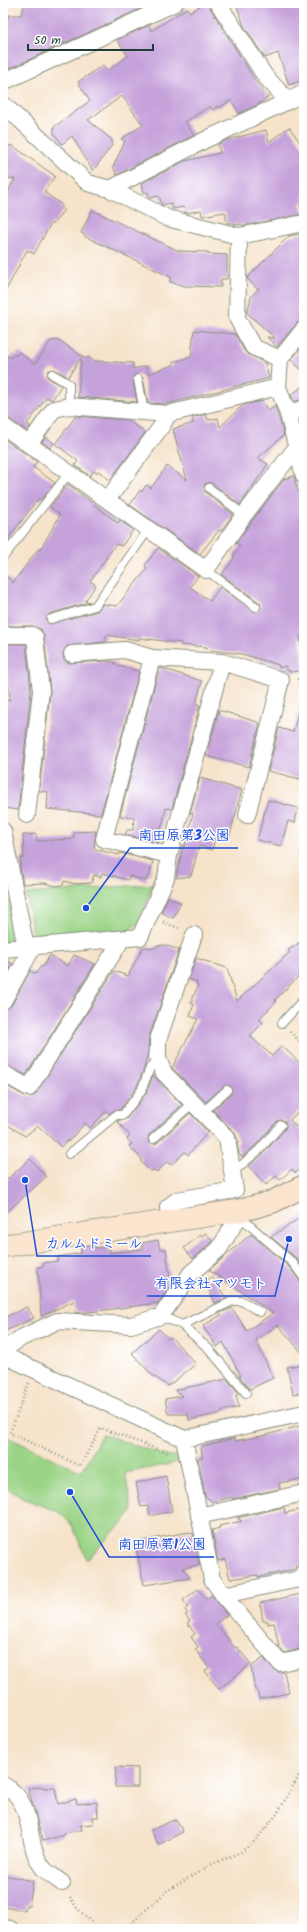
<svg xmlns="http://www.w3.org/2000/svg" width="307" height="1932" viewBox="0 0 307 1932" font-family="Kalam,'Klee One',sans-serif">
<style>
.green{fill:#9bd487;stroke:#5d885e}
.building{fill:#c6a2db}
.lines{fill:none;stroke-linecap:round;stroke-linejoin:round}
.lane-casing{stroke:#8a907f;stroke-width:10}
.street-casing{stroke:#8a907f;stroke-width:18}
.secondary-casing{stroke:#8a907f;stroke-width:24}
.path{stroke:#8a907f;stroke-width:2.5;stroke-dasharray:1 3;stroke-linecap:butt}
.lane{stroke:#fff;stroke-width:8}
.street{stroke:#fff;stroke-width:16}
.secondary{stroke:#fce5cf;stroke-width:22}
.leader{fill:none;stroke:#1d4ed8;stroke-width:1.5}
.callout-dot{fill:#1d4ed8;stroke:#fff;stroke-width:1.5}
.callout-label{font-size:14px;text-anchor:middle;font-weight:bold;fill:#1d4ed8;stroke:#fff;stroke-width:3;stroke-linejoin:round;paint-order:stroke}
</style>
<rect width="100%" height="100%" fill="#fff"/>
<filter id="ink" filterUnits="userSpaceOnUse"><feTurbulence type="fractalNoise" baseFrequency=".025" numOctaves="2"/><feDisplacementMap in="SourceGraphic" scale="8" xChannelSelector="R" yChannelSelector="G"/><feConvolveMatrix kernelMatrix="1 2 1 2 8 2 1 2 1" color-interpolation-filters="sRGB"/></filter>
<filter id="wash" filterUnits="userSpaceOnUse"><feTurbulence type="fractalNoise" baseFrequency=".012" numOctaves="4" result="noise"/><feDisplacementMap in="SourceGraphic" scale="16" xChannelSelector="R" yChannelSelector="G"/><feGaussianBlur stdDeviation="0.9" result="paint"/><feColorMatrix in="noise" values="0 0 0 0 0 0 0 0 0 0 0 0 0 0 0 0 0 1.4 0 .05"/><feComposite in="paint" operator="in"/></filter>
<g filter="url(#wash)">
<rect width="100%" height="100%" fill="#f6e3ca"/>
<!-- green -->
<path class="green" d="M153,884L139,922L128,931L45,938L33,933L26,894Z
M11,902L18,931L9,941L3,942V903Z
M102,1434L166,1456H181L179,1462L125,1473L132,1512L87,1560L72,1525L59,1512L22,1498L3,1485V1440L5,1436L80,1471L83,1470Z"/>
<g id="blocks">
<!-- building -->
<path class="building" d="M25,3H140L142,8L13,67L3,69V29L9,15H21Z
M205,3H207L258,85H259L268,97L256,106L239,113L231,100L219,108L218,106L212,110L210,106L185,122L194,135L117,175L113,167L125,141L121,139L143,125L122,96L88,120L112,140V145L93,171L72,136L62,144L54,133V127L90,101L78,82L103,65L107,71L128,56L117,40L149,25L151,31L187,8L190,12Z
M236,3H304V80L289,85L278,53L265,58L244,26Z
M289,127L304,148V201L300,204L304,214L243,226L242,224L234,225V223H227L225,212L202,216L201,210L187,213L184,212L183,207L173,209L171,203L162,205L159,196L149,198L148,192L144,193L142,183L185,161L220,153L218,144L227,140L266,130L269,142Z
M3,145L13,146L55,176L44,192L62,205L61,208L64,210L53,224L51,223L34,254L27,250L3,296V200L15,179L3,178Z
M92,210L179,251L208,252V254L227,255V279H221V287L185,286L170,282L171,277L84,236V234L81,233Z
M304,233V320L297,323L277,347L267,337L275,338L247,313L251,297L259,288H256L247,278L289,236Z
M194,330L235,334L245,352L265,363L269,378L166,404L148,403L143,378L137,374L134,375L133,380L137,402L78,397L81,358L68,377L54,369L48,371L47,377L61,386L52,400L47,397L27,424L30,426L27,431L8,418L3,417V362L8,356L11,358L14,354L16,356L19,352L35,364L51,341L59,340L86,359L88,357L94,361L133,363V369L146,366L148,374L173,365V362L191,357Z
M304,344V372L291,360Z
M304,385V399L294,402L291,395Z
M262,401L268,411L275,406L284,435L258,458L268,464L240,505L212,483H207L204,485L205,492L233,514L221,531L219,530L200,554L130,505L140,490L142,492L146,485L151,488L167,466L187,480L173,429L194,423L192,418L206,414L208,420L218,418L220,427L243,405Z
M76,416L128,420L145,433L110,480L98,471L96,473L93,471L90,476L75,465L78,461L55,444Z
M46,437L54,443L50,448L42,442Z
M3,438L37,462L33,467L55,483L41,500L39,498L34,504L3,546Z
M294,476L298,492L304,490V636L300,637L304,671L289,672V670H286V666L279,668V665L242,654L216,651L206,649L207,647L181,645V643L139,638V640L106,635L105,642L67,646L63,654L64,660L68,663L107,661L114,662L118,666L139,671L101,814L47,809L48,792L39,791L50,692L44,636L41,629L32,626H3V573L13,583L38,549L40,550L60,515L50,507L68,484L118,523L120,520L133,530L122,546L116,544L90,581L96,585L85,601L90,602L49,614L46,620L49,624L97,611L103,604L117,606L147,569L145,565L158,548L198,576L190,587L210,601L220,587L256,612L261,608L260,603L222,575L235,557L233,556L240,546L236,543L252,521L284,479Z
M4,644H26L31,691L18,810L3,808V701L10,700Z
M161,668L202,681L196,704L200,705L172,809L166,808L158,843L125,834L127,830H133L134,817L120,816L157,676Z
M300,705L304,706V780L268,771L279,728L293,732Z
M219,710L260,723L249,767L206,756Z
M200,778L242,790L229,838L216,834L212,850L199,846L191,876L176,878L183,845L185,846L193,813H190Z
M268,800L298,808L295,823L288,821L281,846L257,840Z
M96,831L94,849L119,855L120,853L153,861L149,876H147L146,881L129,876L128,880L102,873L101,877L94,875L91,883L76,884L64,881L63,885L56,886L44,883L23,884L20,869L21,858H24L23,835L36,834L37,841L73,839L75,832Z
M168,897L181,903L173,918L161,912Z
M304,940V971L275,1000L276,1002L259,1019L263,1023L250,1036L272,1056L282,1046L304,1067V1105L290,1120L304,1135V1166L296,1173L292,1169L280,1180L276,1176L266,1185L249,1166L263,1154L285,1129L286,1126L285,1121L282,1120L277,1121L255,1146L242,1157L239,1154L237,1143L239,1142L234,1132L213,1110L231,1094V1087L228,1085L224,1086L206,1102L172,1068L198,1019L190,1016L194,1004L191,1003L198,985L196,984L197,982L189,979L196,958L227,968L237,1001L290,952L288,950Z
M165,945L179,950L149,1037L148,1052L144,1069L136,1088L120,1110L113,1111L109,1114L106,1111L90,1128L85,1123L68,1142L67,1140L61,1147L38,1126L25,1136L3,1122V1084L25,1096H34L114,971L128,976L143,947L155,948L156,946Z
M50,955L68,966L74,955L95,964L26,1075L3,1064V1010L11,1006L30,971L36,974L41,966L43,967Z
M3,958L13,964L3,981Z
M153,1075L182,1105L149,1135L148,1140L149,1143L154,1144L157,1143L190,1113L208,1132L188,1155L185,1152L171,1165L167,1162L157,1172L155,1170L150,1171L141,1162V1158L129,1146L132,1144L127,1139L130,1136L117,1121L127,1118L146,1094Z
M30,1159L46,1177L3,1215V1183Z
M304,1215V1269L297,1259L271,1237Z
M206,1233L213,1241L193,1259L184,1248L201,1234L202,1236Z
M251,1234L289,1267L300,1281L304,1283V1355L278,1325L256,1340L273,1378L250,1389L239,1376H241L223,1342L217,1347L203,1326L221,1315L220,1313L232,1308L247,1331L273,1313L209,1270Z
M158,1240L160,1249H166L171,1285L158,1303L82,1313L75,1312L74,1301L41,1316L38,1267L44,1266L43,1263L58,1261L57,1257L81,1253V1247L95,1245V1248L109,1247L110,1253L143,1249L142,1243Z
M212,1277L226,1298L215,1303L205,1281Z
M27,1307L34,1318L3,1332V1318Z
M159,1329L169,1339L171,1337L196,1364L168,1386L152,1375L132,1353Z
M304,1364V1392L293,1394L287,1367Z
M227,1379L239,1393L236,1395L239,1407L221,1411L222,1413L189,1420L188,1414H168L165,1399L182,1396L175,1390Z
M300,1426L301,1429H304V1479L279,1483L280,1489L232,1499V1497L213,1502L205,1496L198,1458L203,1457L201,1449L203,1446L235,1438V1441L262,1436Z
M166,1476L172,1511L150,1516L148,1506L141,1507L136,1483Z
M284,1507L285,1513L304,1509V1565L295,1567L296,1569L258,1577V1575L230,1579L225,1559L218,1561L212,1530L220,1528L219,1526L242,1521L237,1518Z
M189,1532L190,1534L193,1533L199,1565L183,1568L190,1578L144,1585L135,1542Z
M198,1589L206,1599L212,1595L227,1615L216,1624L235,1648L237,1647L251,1664L219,1689L205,1671L209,1668L195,1649L198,1647L191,1637L195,1634L187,1623L190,1621L185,1615L188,1614L185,1610L188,1607L183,1600Z
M301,1594L302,1597L304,1596V1648L284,1653L279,1647L274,1623L268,1624V1621H263L260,1603Z
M263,1658L277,1672H284L289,1693L259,1699L257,1690H255L251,1667Z
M116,1767L138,1768V1787H115Z
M44,1787V1788H55L58,1804L76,1799L77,1804L97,1802L98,1817H92L93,1824L81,1825L82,1830L63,1833L64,1835L43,1841L28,1788Z
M176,1819L183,1832L158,1845L151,1830Z
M3,1875L33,1881L29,1906L26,1905L25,1911L3,1907Z"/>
</g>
</g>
<g filter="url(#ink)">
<use href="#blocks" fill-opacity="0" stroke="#8a907f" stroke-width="1"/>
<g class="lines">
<defs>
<path id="lane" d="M52,374L69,384V406
M138,379L144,412
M209,488L244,515
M5,555L69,473
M206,570L256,607
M51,619L95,606L148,530
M282,1023L304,999
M203,1112L227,1090
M153,1139L193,1103
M69,1154L116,1115H123L141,1091L150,1068L158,1059
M232,1173L259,1150L281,1125
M239,1216L293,1263L304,1278
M161,1316L182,1325L233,1301H242L260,1312
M182,1325L209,1349L246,1393"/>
<path id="street" d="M218,3L265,76L288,101L304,93
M3,82L175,3
M3,104L88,183L110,189L167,218L239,236L304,223
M110,189L209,138L288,101
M239,236L237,318L253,347L280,359L278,387L288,414L304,476
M280,359L304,329
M288,414L304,408
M3,426L206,570L244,515L296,448
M30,443L54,409L69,406L168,414L278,387
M108,499L163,424L168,414
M3,635H32L35,637L41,691L27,815
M72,654L125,650L152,658L222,662L281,680L247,815
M152,658L104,839L169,855
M3,831L26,948
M3,949L140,937L166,878L169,855L222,662
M3,1001L33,947
M3,1073L29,1088L122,939
M169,1221L168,1207L177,1200L235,1190L227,1138L164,1073L158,1059V1040L194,935
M3,1350L21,1338L57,1321L131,1325L161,1316L191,1273L219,1249L243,1210
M3,1355L184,1439L304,1413
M184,1439L212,1579L223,1595L280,1663L304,1658
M199,1516L304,1493
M223,1595L304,1578
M3,1785C38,1802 23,1845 44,1869C49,1874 56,1878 62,1883
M3,1928L10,1929"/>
<path id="secondary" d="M3,1246L243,1210L272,1202L304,1186"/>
</defs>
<!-- lane casing -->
<use href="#lane" class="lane-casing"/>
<!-- street casing -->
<use href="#street" class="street-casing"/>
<!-- secondary casing -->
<use href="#secondary" class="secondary-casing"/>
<!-- path -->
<path class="path" d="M297,679L304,680
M301,853L304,835
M163,922L181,929
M290,1032L304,1045
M29,1383L10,1433L80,1466L101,1428L170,1454
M70,1897L77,1908L99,1929
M56,1929H91
M125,1929L167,1891L212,1864L241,1852L255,1841L277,1814L304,1767"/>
<!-- lane -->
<use href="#lane" class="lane"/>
<!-- street -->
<use href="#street" class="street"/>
<!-- secondary -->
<use href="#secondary" class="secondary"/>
</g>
</g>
<!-- callouts -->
<path class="leader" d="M86 908L130 848H238M25 1180L37 1256H151M289 1239L275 1296H147M70 1492L109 1557H214"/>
<g class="callout-dot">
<circle cx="86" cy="908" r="4"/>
<circle cx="25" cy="1180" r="4"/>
<circle cx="289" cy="1239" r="4"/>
<circle cx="70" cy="1492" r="4"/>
</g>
<g class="callout-label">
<text x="184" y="840">南田原第3公園</text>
<text x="94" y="1248">カルムドミール</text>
<text x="211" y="1288">有限会社マツモト</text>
<text x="162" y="1549">南田原第1公園</text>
</g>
<!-- margin -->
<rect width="307" height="1932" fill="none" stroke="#fff" stroke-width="16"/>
<!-- scale -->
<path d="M28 44v6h125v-6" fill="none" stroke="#1f3d34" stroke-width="2"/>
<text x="34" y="44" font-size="12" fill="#1f3d34" stroke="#ffffff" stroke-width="3" paint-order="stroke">50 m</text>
</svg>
